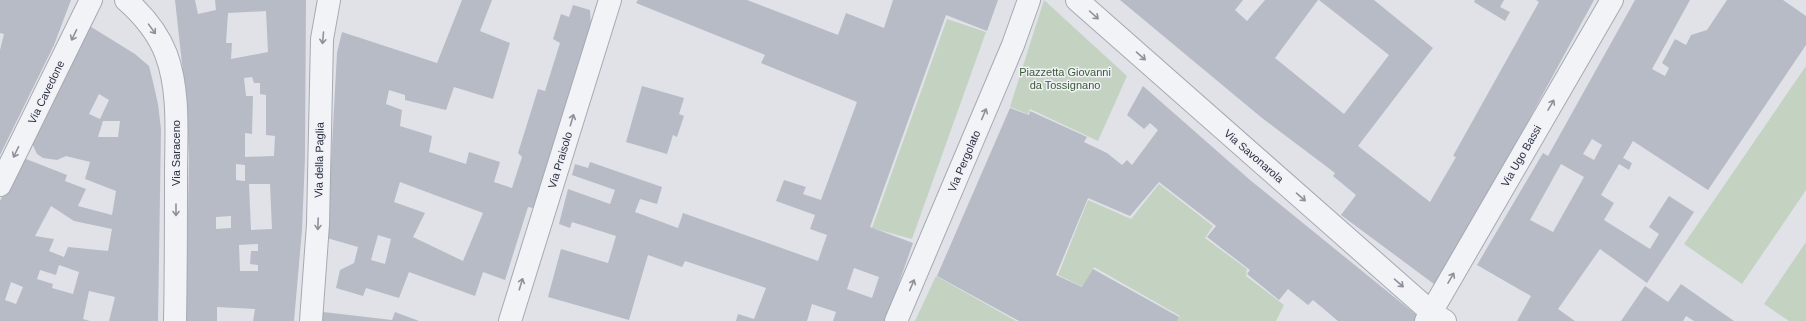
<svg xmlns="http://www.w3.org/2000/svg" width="1806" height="321" viewBox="0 0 1806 321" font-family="Arial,sans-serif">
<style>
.green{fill:#c4d2c1}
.building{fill:#b7bbc5;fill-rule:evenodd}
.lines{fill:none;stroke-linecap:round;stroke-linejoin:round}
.minor-casing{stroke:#a5a9b2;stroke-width:24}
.minor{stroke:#f2f3f7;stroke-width:22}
.oneway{stroke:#8e919b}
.labels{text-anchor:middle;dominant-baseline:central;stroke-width:3;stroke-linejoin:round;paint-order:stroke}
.park-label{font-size:11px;fill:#3b5b36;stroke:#eff1f6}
.street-label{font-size:11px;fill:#292f3f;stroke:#eff1f6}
</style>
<rect width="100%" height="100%" fill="#e0e2e8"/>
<!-- green -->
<path class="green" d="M1044,0L1127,76L1098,141L1030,109L1028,114L1010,107Z
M947,19L986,32L912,239L872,228Z
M1806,66V190L1742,284L1684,244Z
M1159,184L1213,226L1205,238L1247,269L1246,276L1284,305L1276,321H1177L1180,316L1094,267L1083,287L1058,275L1088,200L1131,219Z
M1806,242V321H1789L1764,304Z
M936,276L1016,321H915Z"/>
<!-- building -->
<path class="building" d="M0,0H71L54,45L0,155V50L4,34L0,33Z
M175,0H195L198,14L216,10L215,0H306L305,158L302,230L294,321H253L255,309L217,307V321H186L189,157L186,100ZM266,11L268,52L231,59L232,43H226L228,13ZM252,77L254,83H260V94L266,95V135L275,136L274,156L245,157V133L252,134L253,96H246L244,78ZM236,164L245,165V181L236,180ZM249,184H270L272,229L251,230ZM231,216V228L216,229V217ZM258,244V251H251L250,264L258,265V271H240L239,245Z
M462,0H492L480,31L510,43L493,99L454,87L446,110L405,100V95L389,90L386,104L402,110L400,126L432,136L429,152L466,164L469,152L500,162L494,182L512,188L522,157L518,153L538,89L545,91L560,43L553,39L561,14L569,17L573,5L590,10L591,27L569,98L533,208L528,207L505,280L483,272L475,296L409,272L399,298L366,288L363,296L336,288L340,270L354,263L358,247L327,238L337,53L342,32L437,63ZM400,182L483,213L463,261L413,237L425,213L394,202ZM378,235L391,239L385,264L371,260Z
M638,0H747L838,35L846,13L884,28L893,0H998L987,31L946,15L870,227L913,243L892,303L884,321H833L836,312L812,304L807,321H736L738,314L754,319L766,288L685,261L682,267L648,255L629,320L548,297L561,249L608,263L616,236L572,222L570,228L559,224L568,189L610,204L615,190L572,175L575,164L588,168L590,162L662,187L657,204L640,199L635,212L678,228L683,213L818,261L827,235L810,229L815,215L776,201L784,180L806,187L803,194L821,200L857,102L761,63L765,55L636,3ZM854,268L879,277L872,298L847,289Z
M1120,0H1243L1235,10L1247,21L1265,0H1318L1275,58L1344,114L1389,55L1319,0H1374L1433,48L1358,146L1430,202L1456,157L1453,156L1539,2L1536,0H1594L1438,287L1341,215L1356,195L1333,176L1335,173L1262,118Z
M1475,0H1504L1500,7L1510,12L1505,21L1474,2Z
M1635,0H1690L1652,69L1665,76L1669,68L1662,63L1675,39L1686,45L1691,35L1707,30L1727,0H1783L1806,16V45L1708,190L1633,141L1623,158L1632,163L1629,170L1619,164L1601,195L1614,203L1604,220L1650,249L1659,234L1649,227L1669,196L1694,212L1647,283L1600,249L1558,309L1575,321H1517L1531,296L1477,265L1543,153L1548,156ZM1592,139L1602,145L1594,160L1583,154ZM1561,164L1584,177L1553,232L1530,220Z
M88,25L135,54L149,66L153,82L158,104L161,129L158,321H109L115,297L89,291L83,319L90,321H0V201L21,157L67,175L65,181L86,189L78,206L112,215L116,191L85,179L90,162L66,156L57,160L43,158L37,154L32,143ZM99,94L109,100L100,119L89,114ZM103,121H120L118,137H98ZM51,206L74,221L112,229L108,251L68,247L64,257L49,251L54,239L35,236ZM59,265L79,272L73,294L52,288L53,284L37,279L40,270L56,275ZM11,282L23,287L16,304L5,300Z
M642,86L684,98L679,114L684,116L677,137L673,135L667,154L626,142Z
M1143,86L1250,180L1420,318L1418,321H1338L1313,300L1308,305L1288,289L1279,300L1247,274L1250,270L1207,237L1216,226L1159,182L1130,216L1088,198L1056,275L1082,287L1093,269L1179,317L1177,321H1019L937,276L1010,108L1029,115L1030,111L1087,137L1084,142L1107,153L1122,165L1127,160L1132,165L1158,130L1150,123L1144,129L1127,115Z
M1681,284L1734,321H1694L1686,316L1683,321H1621L1645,286L1668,302Z
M323,312L392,320L395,312L419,321H322Z"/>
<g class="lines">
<defs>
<path id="minor" d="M126,0C143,15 158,33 166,54C180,91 176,135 176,175C176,223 176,272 175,321
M1077,0L1431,312L1445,321
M0,185L91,0
M311,321L318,224L322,39L329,0
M510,321L610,0
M896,321L1013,45L1029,0
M1426,321L1612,0"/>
</defs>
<!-- minor casing -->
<use href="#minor" class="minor-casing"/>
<!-- minor -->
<use href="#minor" class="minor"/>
</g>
<!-- one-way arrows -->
<defs><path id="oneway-shaft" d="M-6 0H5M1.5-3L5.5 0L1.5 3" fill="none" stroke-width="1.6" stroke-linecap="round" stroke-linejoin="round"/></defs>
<g class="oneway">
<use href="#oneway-shaft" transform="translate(1094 15) rotate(42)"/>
<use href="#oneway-shaft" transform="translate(152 29) rotate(54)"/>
<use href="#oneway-shaft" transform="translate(74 35) rotate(116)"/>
<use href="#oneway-shaft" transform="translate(323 38) rotate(95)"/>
<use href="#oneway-shaft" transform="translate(1141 56) rotate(41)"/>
<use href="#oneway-shaft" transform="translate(1551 105) rotate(-60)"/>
<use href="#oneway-shaft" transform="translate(984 114) rotate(-67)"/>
<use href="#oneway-shaft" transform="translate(572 120) rotate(-73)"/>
<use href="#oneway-shaft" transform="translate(16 152) rotate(116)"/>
<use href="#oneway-shaft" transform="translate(1301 197) rotate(41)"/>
<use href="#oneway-shaft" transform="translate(176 210) rotate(90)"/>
<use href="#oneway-shaft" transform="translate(318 224) rotate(92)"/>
<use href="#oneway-shaft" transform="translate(1451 278) rotate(-60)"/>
<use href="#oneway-shaft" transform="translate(1399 283) rotate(41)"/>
<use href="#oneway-shaft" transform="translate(521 284) rotate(-73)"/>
<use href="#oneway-shaft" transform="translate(912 285) rotate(-67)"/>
</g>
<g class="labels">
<!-- park labels -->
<g class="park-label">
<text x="1065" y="72">Piazzetta Giovanni<tspan x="1065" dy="13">da Tossignano</tspan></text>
</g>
<!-- street labels -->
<g class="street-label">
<text transform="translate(46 92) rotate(-64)">Via Cavedone</text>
<text transform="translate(176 153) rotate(-90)">Via Saraceno</text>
<text transform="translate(1254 156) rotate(41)">Via Savonarola</text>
<text transform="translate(1521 156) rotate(-60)">Via Ugo Bassi</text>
<text transform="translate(319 160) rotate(-89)">Via della Paglia</text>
<text transform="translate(560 160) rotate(-73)">Via Praisolo</text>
<text transform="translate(964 161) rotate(-67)">Via Pergolato</text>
</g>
</g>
</svg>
